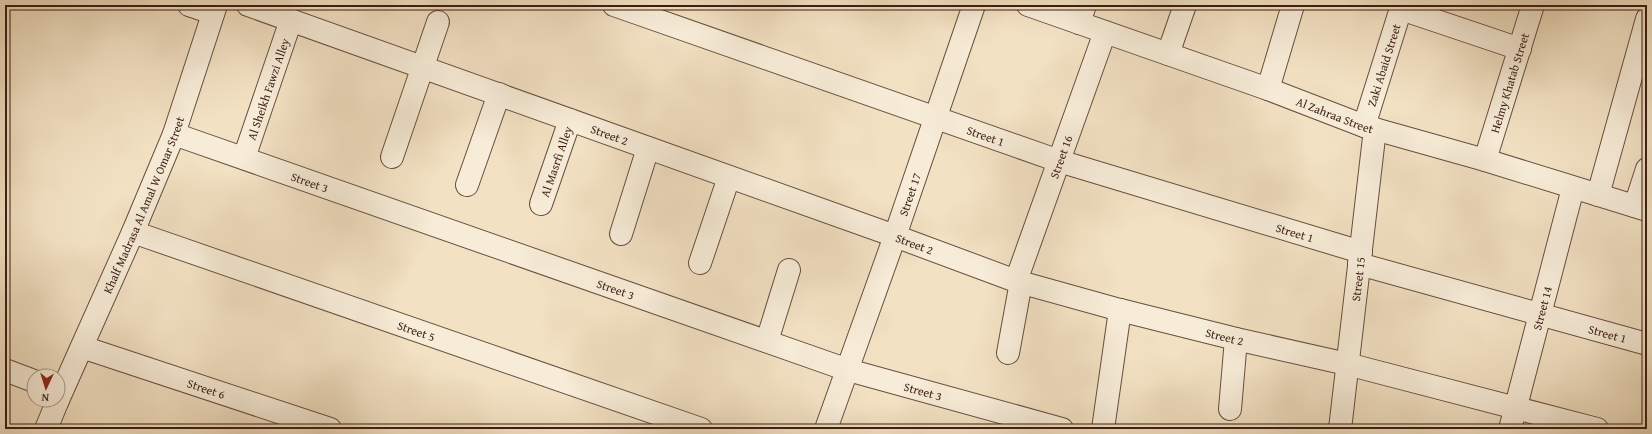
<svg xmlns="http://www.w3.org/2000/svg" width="1652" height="434" viewBox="0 0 1652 434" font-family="'Gentium Book Plus',serif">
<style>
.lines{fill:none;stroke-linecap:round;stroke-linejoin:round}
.minor-casing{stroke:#684e3e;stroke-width:24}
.minor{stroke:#f7ecd8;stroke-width:22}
.labels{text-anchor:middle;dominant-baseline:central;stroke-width:3;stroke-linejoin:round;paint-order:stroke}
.street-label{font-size:12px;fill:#3a1d11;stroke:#f7ecd8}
</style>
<rect width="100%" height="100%" fill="#f2e1c3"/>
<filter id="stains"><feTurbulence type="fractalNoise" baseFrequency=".005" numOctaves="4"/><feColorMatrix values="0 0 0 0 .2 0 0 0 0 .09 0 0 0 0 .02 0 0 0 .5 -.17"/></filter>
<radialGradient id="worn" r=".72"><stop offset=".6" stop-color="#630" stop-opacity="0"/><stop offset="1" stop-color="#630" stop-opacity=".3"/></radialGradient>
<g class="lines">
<defs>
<g id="minor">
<path d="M189,5L213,13"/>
<path id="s1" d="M248,5L895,236L1016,281L1120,310L1236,339L1347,364L1597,429"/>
<path id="s2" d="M614,5L1059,161L1361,252"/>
<path id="s3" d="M1028,5L1268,89L1364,126L1485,160L1647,210"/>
<path d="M1401,9L1520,49"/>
<path d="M1079,23L1085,5"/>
<path d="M1168,54L1185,5"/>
<path d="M1268,89L1293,5"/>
<path id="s4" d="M1364,126L1402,5"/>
<path id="s5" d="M174,134L848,370L1062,429"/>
<path d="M392,157L438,22"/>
<path id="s6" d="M244,158L291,20"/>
<path id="s7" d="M1485,160L1533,5"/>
<path d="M467,185L499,94"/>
<path d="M1598,195L1647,19"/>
<path id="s8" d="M541,204L570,120"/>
<path d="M1635,206L1647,169"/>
<path id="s9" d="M133,232L701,429"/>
<path d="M621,234L648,148"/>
<path d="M700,263L729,177"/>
<path id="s10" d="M1359,264L1647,344"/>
<path id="s11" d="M1016,281L1105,32"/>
<path d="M767,341L789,270"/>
<path id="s12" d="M82,347L330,429"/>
<path d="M1008,353L1021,282"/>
<path d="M5,370L34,381"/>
<path id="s13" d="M58,400L133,232L174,134L216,5"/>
<path d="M1230,409L1236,339"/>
<path d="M46,429L58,400"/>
<path id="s14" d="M826,429L895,236L974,5"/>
<path d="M1103,429L1120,310"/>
<path id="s15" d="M1340,429L1375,129"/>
<path id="s16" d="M1510,429L1573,188"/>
</g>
</defs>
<!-- minor casing -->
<use href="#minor" class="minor-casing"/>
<!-- minor -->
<use href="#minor" class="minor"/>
</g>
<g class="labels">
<!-- street labels -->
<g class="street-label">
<text stroke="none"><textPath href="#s4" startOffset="64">Zaki Abaid Street</textPath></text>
<text stroke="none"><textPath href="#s7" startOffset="81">Helmy Khatab Street</textPath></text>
<text stroke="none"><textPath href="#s6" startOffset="73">Al Sheikh Fawzi Alley</textPath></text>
<text stroke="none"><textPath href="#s3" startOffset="326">Al Zahraa Street</textPath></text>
<text stroke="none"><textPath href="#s1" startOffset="384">Street 2</textPath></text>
<text stroke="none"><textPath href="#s2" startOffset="394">Street 1</textPath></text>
<text stroke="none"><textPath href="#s11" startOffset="132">Street 16</textPath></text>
<text stroke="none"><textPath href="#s8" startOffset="45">Al Masrfi Alley</textPath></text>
<text stroke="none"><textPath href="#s5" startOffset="144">Street 3</textPath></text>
<text stroke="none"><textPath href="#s14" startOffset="249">Street 17</textPath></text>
<text stroke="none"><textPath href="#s13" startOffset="213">Khalf Madrasa Al Amal W Omar Street</textPath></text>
<text stroke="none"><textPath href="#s2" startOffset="718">Street 1</textPath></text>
<text stroke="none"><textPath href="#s1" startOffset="708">Street 2</textPath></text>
<text stroke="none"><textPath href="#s15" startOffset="151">Street 15</textPath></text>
<text stroke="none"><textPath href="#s5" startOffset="468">Street 3</textPath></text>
<text stroke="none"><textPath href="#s16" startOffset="125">Street 14</textPath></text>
<text stroke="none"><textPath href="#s9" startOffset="300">Street 5</textPath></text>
<text stroke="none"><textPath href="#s10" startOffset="258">Street 1</textPath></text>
<text stroke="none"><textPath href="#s1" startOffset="1032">Street 2</textPath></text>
<text stroke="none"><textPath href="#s12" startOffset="131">Street 6</textPath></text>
<text stroke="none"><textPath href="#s5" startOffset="792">Street 3</textPath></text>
</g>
</g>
<!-- margin -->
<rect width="1652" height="434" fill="none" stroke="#f2e1c3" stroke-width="20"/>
<rect x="6" y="6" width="1640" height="422" fill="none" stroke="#3a1d11" stroke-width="2"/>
<rect x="10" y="10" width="1632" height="414" fill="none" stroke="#3a1d11"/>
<!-- north arrow -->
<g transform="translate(46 388) rotate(184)"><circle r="19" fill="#f7ecd8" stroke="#ab9988"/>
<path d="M0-3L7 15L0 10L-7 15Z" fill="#8f2418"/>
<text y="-6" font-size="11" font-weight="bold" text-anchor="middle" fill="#3a1d11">N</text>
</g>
<rect width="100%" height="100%" filter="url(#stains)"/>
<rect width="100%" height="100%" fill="url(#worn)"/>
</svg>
